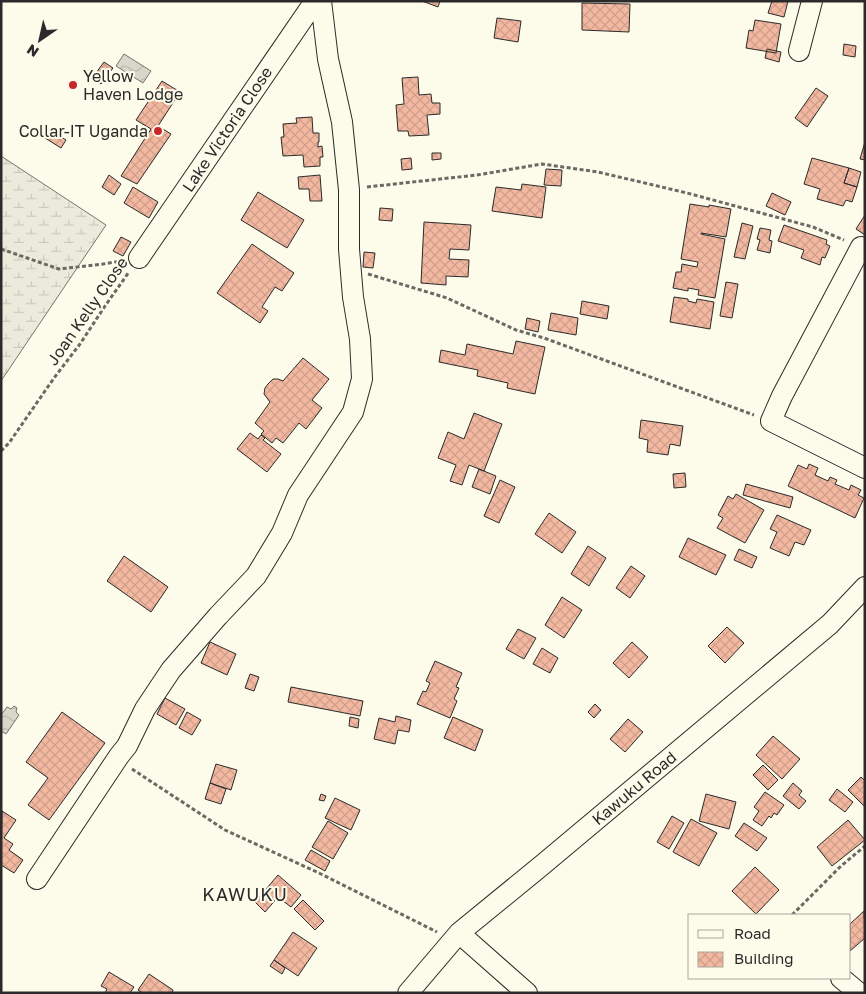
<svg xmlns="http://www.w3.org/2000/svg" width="866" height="994" font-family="'Golos Text',sans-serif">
  <defs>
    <pattern id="wetland-marsh" width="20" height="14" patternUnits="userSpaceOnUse" patternTransform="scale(1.25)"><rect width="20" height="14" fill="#ecebdb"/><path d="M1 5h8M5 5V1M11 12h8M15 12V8" fill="none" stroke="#cbcabc"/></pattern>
    <pattern id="water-waves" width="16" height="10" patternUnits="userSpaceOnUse" patternTransform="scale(1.25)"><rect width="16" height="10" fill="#d8d7c9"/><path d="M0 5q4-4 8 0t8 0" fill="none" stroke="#bab9ad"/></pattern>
    <pattern id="building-cross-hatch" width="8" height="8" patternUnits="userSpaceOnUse" patternTransform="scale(1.25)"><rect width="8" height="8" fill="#f2b8a0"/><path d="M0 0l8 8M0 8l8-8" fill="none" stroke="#d09e8a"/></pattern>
  </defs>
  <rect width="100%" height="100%" fill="#fdfbea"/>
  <path fill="url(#wetland-marsh)" stroke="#74746e" d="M1,156L106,225L1,381Z"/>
  <path fill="url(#water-waves)" stroke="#74746e" d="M124,54L151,71L143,83L116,66Z
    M14,706L17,708L16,712L19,715L6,734L3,732L1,733V715L7,707L11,709Z"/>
  <path fill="url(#building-cross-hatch)" stroke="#2b2b2b" d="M422,1H440L438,7Z
    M772,1H788L784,17L768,13Z
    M582,3L630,4L629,32L582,30Z
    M497,18L521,21L518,42L494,38Z
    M755,20L781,24L776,53L746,48L749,30L753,31Z
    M844,44L856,46L855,57L843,55Z
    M767,49L781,52L779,62L765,58Z
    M104,62L113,68L101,84L93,77Z
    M418,77L419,95L431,94L432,103H440V114L427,115L429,135L409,136L408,131H398L396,105L404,104L402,78Z
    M162,81L180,92L158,126L171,134L137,184L121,176L151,129L136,120Z
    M816,88L828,96L807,127L795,118Z
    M312,117L313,133H319V142H318V147L322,146L323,157H320V166L304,167L303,155L283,156L281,137H284L283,124L297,123L296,118Z
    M47,128L66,140L61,148L42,136Z
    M865,142V160L860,159Z
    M432,153H441V159L432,160Z
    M411,158L412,169L402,170L401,159Z
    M812,158L849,168L844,183L857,187L852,202L846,200L843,206L817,199L820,189L804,184Z
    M849,168L861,172L857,187L844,183Z
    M546,169L562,170L561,186L544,185Z
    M109,175L121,184L114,195L102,187Z
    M320,175L322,201H310L309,189H299L298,177Z
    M522,184L546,187L542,218L492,211L496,187L521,190Z
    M133,187L158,202L149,218L124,203Z
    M258,192L304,220L287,248L241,220Z
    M772,193L791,202L785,215L766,206Z
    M690,204L709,207V205L731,209L726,237L701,233V234L725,239L715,298L698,295L699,290L688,288V291L673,288L676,272H681L682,264L697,267L698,262L681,259Z
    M380,208L393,209L392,221L379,220Z
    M865,215V235L856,229Z
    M424,222L471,225L469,250L450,249L449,259L469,260L468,277L446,276V285L421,283Z
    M742,223L753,226L745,259L734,257Z
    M784,225L827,240L826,244L830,246L825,258L822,257L820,265L801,258L804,250L778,241Z
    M760,228L771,230L769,240L772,241L770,253L757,250L760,240L757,239Z
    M121,237L131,242L123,256L113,251Z
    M252,244L294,273L282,291L275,287L262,307L268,311L260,323L217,293Z
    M364,252L375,253L373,268L363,267Z
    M726,282L738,284L732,318L720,316Z
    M674,297L688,299V301L696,303L697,299L714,302L710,329L670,322Z
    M582,301L609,306L607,319L580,314Z
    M551,313L578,318L576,335L548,330Z
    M527,318L540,321L538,332L525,329Z
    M516,341L545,347L535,394L507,388L508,383L477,376L478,370L439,362L441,350L465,355L467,344L513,354Z
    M303,358L329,379L312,400L322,408L306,429L299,423L283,443L276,438L272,443L261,434L264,431L255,423L270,402L264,394L265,388L268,384L273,379H278L283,381Z
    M474,413L502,424L484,471L469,465L462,485L450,481L456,465L438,458L448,432L464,439Z
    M641,420L683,426L680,446L670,444L668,455L647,452L648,440L639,438Z
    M250,433L258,439L261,435L265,438L263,440L281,454L267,472L237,449Z
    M809,464L818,468L815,475L828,481L830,477L837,480L835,484L849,490L851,485L861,490L858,495L864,498L855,518L788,486L798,465L807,469Z
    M479,469L496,476L490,494L472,487Z
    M685,473L686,487L674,488L673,474Z
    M500,480L515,487L499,523L484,516Z
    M746,484L793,497L790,508L743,495Z
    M736,494L764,510L745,543L717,528L723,518L718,515L728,496L733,499Z
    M549,513L576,532L562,553L535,534Z
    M777,515L811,530L804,545L795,542L789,556L770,548L777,532L770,529Z
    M688,538L726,555L716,575L679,557Z
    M588,546L606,558L589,586L571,574Z
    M739,549L757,557L752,568L734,560Z
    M124,556L168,587L151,612L107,581Z
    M631,566L645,576L630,598L616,588Z
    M562,597L582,610L564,638L545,625Z
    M727,627L744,643L725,663L708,646Z
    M518,629L536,638L524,659L506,649Z
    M210,642L236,654L227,675L201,663Z
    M632,642L648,657L629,678L613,663Z
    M542,648L558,658L550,673L533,664Z
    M435,661L462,673L456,687L459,688L454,699L457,701L450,718L417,704L423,691L426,692L430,683L426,681Z
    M250,674L259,677L254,691L245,688Z
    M291,687L363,701L360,716L288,702Z
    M165,698L185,709L176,725L157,714Z
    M595,704L601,710L594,718L588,712Z
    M62,712L105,743L49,820L28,805L48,778L26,762Z
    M187,712L201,720L192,735L179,728Z
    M396,716L411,720L409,732L398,730L395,744L374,739L379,718L395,722Z
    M350,717L359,719L358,728L349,726Z
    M453,717L483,730L475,751L444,738Z
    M628,719L643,732L625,752L610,739Z
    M773,736L800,759L782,779L756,755Z
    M216,764L237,770L231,790L210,783Z
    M763,765L778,780L768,790L753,775Z
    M861,777L865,781V807L848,790Z
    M210,783L226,789L221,804L205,799Z
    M793,783L802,791L799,795L806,801L799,809L783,796Z
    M837,789L853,802L845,812L829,800Z
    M765,792L784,805L777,815L774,813L771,818L769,816L762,826L753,820L759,811L754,807Z
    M321,794L326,796L324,801L319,800Z
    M706,794L736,802L729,829L699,821Z
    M335,798L360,810L351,830L325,818Z
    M2,811L16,820L4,838L13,844L9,850L23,860L14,873L1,865Z
    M672,816L684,823L669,849L657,842Z
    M691,819L717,833L699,866L673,852Z
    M848,820L865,840L832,866L817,847Z
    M328,821L348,833L333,859L312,847Z
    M744,823L767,838L757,851L735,836Z
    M311,850L330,861L325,871L305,860Z
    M755,867L779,890L756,914L732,891Z
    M278,875L301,895L291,907L278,897L265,912L255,902Z
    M303,900L324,921L315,930L294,909Z
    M864,911L865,938L850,951V924Z
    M293,932L317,948L298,976L274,960Z
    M274,960L285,968L282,974L270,966Z
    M109,972L134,987L130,993H105L107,989L101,986Z
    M149,974L173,990L172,993H142L138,990Z"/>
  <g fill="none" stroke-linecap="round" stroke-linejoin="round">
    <g stroke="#2b2b2b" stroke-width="22">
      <path id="minor" d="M799,51L812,1
        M861,247L782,396L771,421L865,468
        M139,258L315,1
        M37,879L119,756L127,746L145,709L171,670L218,616L256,576L282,533L298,495L353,412L362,379L360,339L353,297L349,249V190L342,122L328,59L321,1
        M459,933L527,993
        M841,978L859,993
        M408,993L459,933L541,866L830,624L865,587"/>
    </g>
    <path stroke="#6a6964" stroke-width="3" stroke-dasharray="4 2.5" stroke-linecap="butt" d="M367,187L477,175L542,164L598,172L687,193L813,227L844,240
      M1,249L59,269L103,264L121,261
      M368,274L447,298L516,330L544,338L754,415
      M1,451L9,443L54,378L80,344L105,306L129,272
      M132,769L225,830L319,873L437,932
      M792,915L841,866L865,846"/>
    <use href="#minor" stroke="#fdfbea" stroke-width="20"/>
  </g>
  <g fill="#c62828" stroke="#fdfbea" stroke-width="2">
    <circle cx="73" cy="85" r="5"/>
    <circle cx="158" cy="131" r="5"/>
  </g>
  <g text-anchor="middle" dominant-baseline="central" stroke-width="4" stroke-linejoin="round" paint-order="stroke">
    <g font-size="16" fill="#2b2b2b" stroke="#fdfbea" text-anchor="start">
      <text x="83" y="76">Yellow<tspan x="83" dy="18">Haven Lodge</tspan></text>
      <text x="148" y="131" text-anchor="end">Collar-IT Uganda</text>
    </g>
    <g font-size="16" fill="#2b2b2b" stroke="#fdfbea">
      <text transform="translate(227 129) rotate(-56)">Lake Victoria Close</text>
      <text transform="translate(87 311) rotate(-55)">Joan Kelly Close</text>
      <text transform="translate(634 788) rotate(-40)">Kawuku Road</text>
    </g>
    <g font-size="18" letter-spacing="1" fill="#2b2b2b" stroke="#fdfbea">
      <text x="245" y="894">KAWUKU</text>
    </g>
  </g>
  <rect width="866" height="994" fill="none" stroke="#2b2b2b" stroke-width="5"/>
  <rect x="688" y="914" width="162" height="65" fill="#fdfbea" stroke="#a9a89e"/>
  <rect x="698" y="930" width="25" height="8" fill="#fdfbea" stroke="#a9a89e"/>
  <text x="734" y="939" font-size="15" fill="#2b2b2b">Road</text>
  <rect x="698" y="952" width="25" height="15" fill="url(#building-cross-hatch)" stroke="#a9a89e"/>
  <text x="734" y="964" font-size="15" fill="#2b2b2b">Building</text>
  <g transform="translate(40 40) rotate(214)" stroke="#fdfbea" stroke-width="4" paint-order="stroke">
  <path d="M0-4L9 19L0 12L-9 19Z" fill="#2b2b2b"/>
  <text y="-8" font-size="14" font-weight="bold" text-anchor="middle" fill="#2b2b2b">N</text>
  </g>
</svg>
